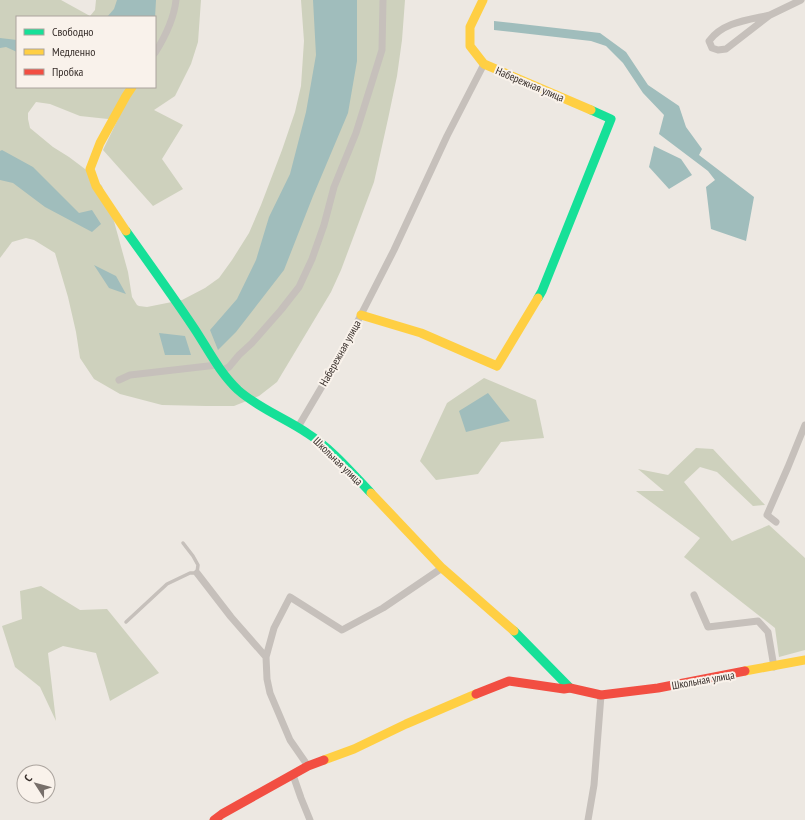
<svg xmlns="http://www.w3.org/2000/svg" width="805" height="820" font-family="'PT Sans Narrow',sans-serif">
  <rect width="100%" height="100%" fill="#ede8e2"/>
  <path fill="#ced1bd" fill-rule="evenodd" d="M0,0H61L90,16L95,10L96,0H201L198,42L191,64L175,96L154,110L183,125L162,159L183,189L153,206L103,150L119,117L108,119L80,116L50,104L36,102L28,113V119L30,128L53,147L69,157L89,172L102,186L112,214L128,272L132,297L137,305L139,306L147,307L182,300L205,288L219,278L232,260L249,233L261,205L282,150L295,112L301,86L304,41L301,0H405L402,40L397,76L388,119L374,182L341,270L331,292L277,382L259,396L234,406H206L162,405L120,394L94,379L80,358L76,332L68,297L55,253L34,240L26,238L12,242L0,258ZM17,17H155V87H17Z
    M484,378L536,400L544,438L501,442L478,474L436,480L420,461L447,403Z
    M696,448L713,449L765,505L753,506L717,472L700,467L684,482L732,541L769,525L805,558V650L779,657L775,628L684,557L700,538L636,491H664L638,469L668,475Z
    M41,586L80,610L107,609L159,673L110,701L96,653L63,646L48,653L56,721L40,687L15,667L2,626L22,619L20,591Z"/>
  <path fill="#a0bdbc" d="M117,0H156L155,18L107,17L114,9Z
    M313,0H357V61L348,113L313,196L284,270L236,332L218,350L210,330L237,299L256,260L269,217L290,174L306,112L316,55Z
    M494,21L600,33L626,52L648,85L679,106L686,127L702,149L699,155L754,197L746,241L711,229L706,187L715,180L708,171L659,134L664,115L643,93L623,63L606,46L591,41L494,30Z
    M0,38L17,40V52L6,47L0,48Z
    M654,146L681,159L692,175L669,189L649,167Z
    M2,150L33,167L79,213L92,210L101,224L92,232L45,207L13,183L0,180V151Z
    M94,265L116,276L126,294L109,288Z
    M159,333L185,336L191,355H165Z
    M488,393L510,421L466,432L459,411Z"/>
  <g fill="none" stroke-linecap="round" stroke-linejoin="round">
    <path stroke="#c6c0bb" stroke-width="3.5" d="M126,622L167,584L190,573H197L198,565L193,556L183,543"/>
    <path stroke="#c6c0bb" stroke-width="7" d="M770,15C748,20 723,22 709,41L712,48L718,50L726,49L770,15L801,0
      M155,53C165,37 174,19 176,0
      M221,371L229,367L239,355L252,343L281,310L299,287L312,259L324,225L334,187L356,133L382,50L383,0
      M119,380L130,375L217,365
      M298,427L340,356L394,250L447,136L484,64
      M776,522L767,515L788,467L805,425
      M197,573L231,617L266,657
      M694,595L708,627L758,621L768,632L774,667
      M308,766L290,740L270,693L267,679L266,657L274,628L290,597L342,630L383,608L442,568
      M293,775L301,798L310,820
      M588,820L594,785L601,695"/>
    <path stroke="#16e098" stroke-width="9" d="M126,231C149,263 172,295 194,328C208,349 219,372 238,390C258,408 285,418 307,433C332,449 351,472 371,493
      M538,298L542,291L611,119L591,110
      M514,631L570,688"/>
    <path stroke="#ffcf43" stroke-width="9" d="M483,0L470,27V46L484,64L591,110
      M126,231L96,186L90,169L100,143L126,96L132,87
      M361,315L421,333L497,366L538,298
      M371,493L442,568L514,631
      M745,671L805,660
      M324,760L354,749L406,724L476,694"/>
    <path stroke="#f24e42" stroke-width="9" d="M476,694L509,681L564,689L570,688L601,695L658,688L745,671
      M214,820L222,814L308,766L324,760"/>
  </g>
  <g text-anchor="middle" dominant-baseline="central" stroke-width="4" stroke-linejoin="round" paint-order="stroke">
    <g font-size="11" fill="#372e2a" stroke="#f9f2eb">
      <text transform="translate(530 84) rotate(23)">Набережная улица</text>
      <text transform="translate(340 353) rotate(-61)">Набережная улица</text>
      <text transform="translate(338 461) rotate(44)">Школьная улица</text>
      <text transform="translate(703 680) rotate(-10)">Школьная улица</text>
    </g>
  </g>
  <rect x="16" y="16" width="140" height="72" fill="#f9f2eb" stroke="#aba49e"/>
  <rect x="24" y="29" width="20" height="6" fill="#16e098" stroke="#aba49e"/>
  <text x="52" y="36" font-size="12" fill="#372e2a">Свободно</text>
  <rect x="24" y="49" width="20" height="6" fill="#ffcf43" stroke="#aba49e"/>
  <text x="52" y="56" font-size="12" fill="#372e2a">Медленно</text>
  <rect x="24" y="69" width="20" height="6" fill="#f24e42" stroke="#aba49e"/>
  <text x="52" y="76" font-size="12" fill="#372e2a">Пробка</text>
  <g transform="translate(36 784) rotate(306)"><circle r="19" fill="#f9f2eb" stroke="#aba49e"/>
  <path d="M0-3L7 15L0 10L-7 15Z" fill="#776f6a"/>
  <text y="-6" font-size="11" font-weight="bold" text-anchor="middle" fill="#372e2a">С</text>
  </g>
</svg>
